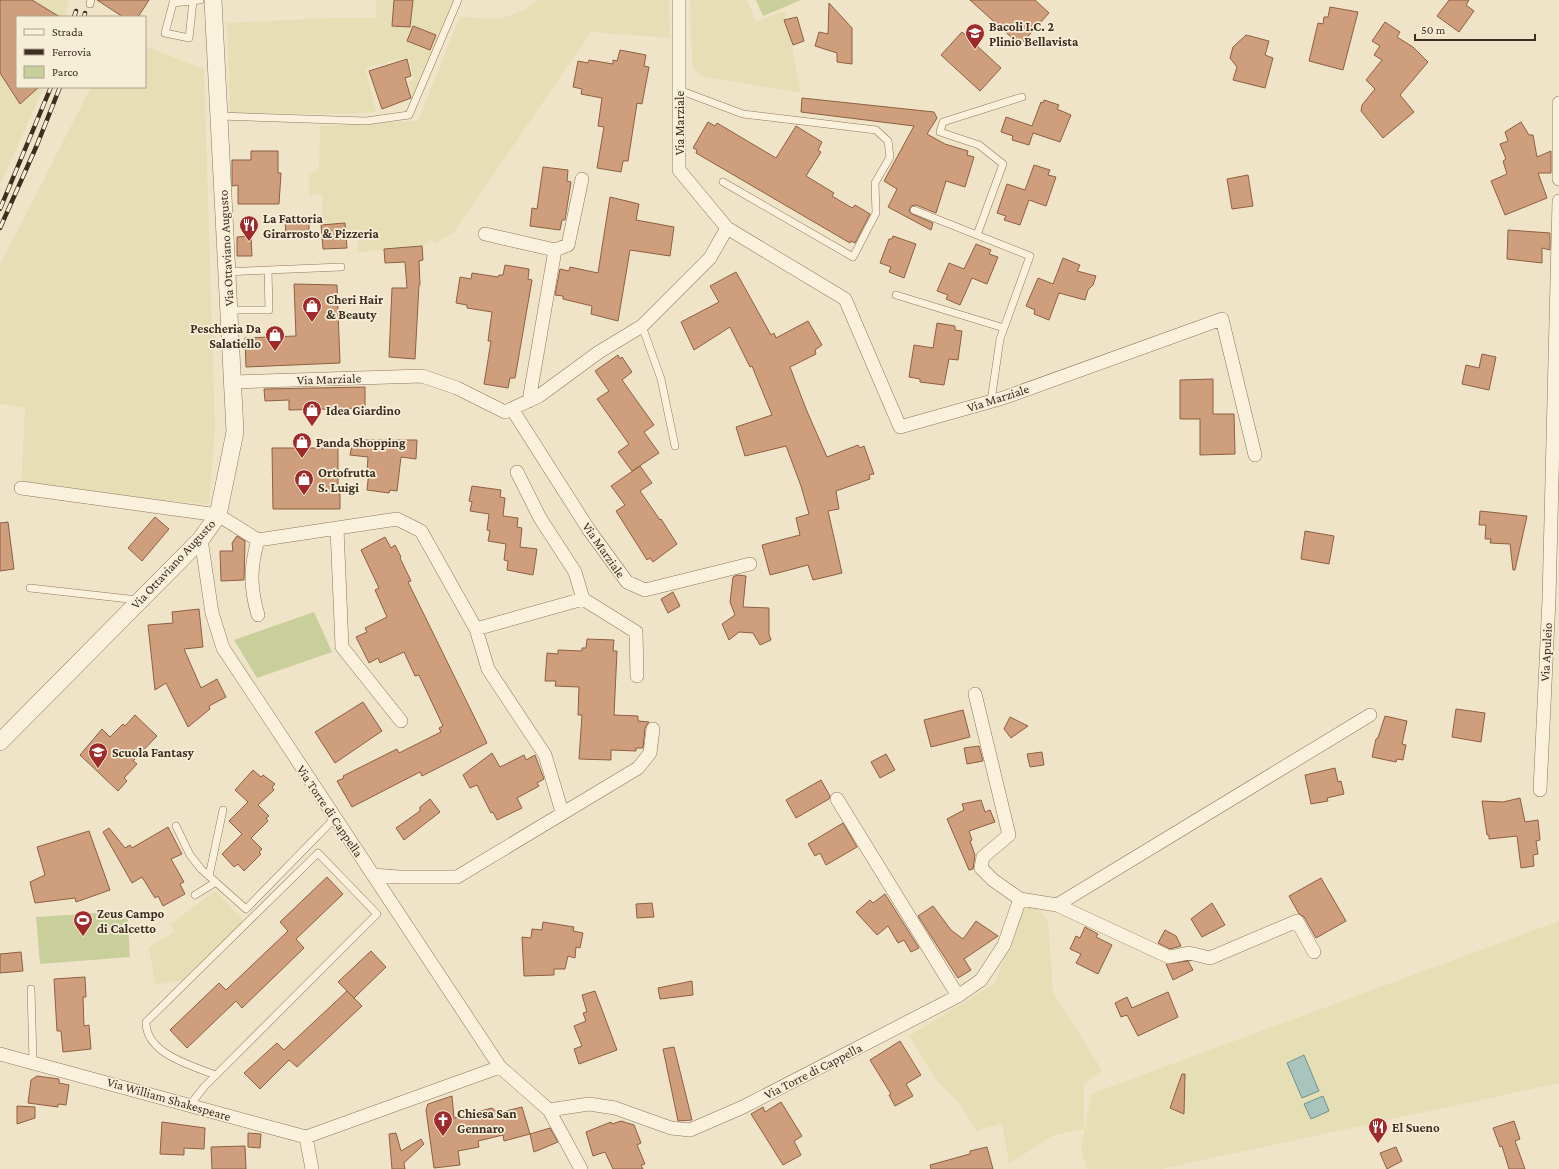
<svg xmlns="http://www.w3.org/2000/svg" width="1559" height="1169" font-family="'Crimson Pro',serif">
  <rect width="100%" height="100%" fill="#f0e4c8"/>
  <path fill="#e6deb5" d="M0,0H64L69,2L65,17H17V87H44L0,185Z
    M376,0H456L412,105L409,81L414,80L408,57L365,68L376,112L344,114L230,113L227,23L328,18H376Z
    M538,0H669L670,38L591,32L454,232L435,243L430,240L423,247L357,252L359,238L323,235L322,194L309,196V174L319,170L320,126L418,121L460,17L500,19L526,9Z
    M690,0H747L756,22L785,11L801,93L700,76L692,65Z
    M145,46L204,69L215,429L209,504L21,488L25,408L0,404V265L91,87H145Z
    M215,891L245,922L188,979L155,985L149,947L174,932L171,924Z
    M1028,898L1048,921L1053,992L1102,1070L1084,1084V1129L1052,1136L1009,1164L1002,1123L976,1131L960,1104L938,1082L909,1036L995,983Z
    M1559,921V1083L1161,1169H1087L1081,1149L1091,1094Z"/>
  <path fill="#c9cf9b" d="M756,0H801L763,16Z
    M314,612L332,652L257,678L234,640Z
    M127,911L130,957L40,964L36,917Z"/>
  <path fill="#a9c4bc" stroke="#6f938a" d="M1304,1055L1319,1091L1302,1098L1287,1063Z
    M1323,1096L1329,1111L1311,1119L1304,1104Z"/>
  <path fill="#cf9f7d" stroke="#8d5f41" d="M0,0H32L60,17H17V87H39L20,104L0,73Z
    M97,0H149L138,17H123Z
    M394,0H413L410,27L392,26Z
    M970,0H1035L1049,13L1020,45Z
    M1449,0H1469L1466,5L1474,11L1459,32L1437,16Z
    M829,3L852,28V64L837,62V53L815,46L819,32L828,34Z
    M1330,7L1358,12L1343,70L1309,61L1318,23L1323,24L1324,17H1328Z
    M797,17L804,41L793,45L784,20Z
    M1385,22L1400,32L1397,37L1413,47L1428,62L1400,95L1414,112L1383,138L1361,111L1362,105L1375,89L1366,80L1382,60L1374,55L1380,46L1372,41Z
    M413,26L436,35L430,50L407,41Z
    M962,32L1001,68L980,91L941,55Z
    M1246,35L1269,41L1265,55L1273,58L1265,88L1233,80L1237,67L1230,58L1233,47Z
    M620,50L646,55L644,66L649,67L642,104L637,103L628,161H623L621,172L597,168L604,127L598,126L602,98L581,94L582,89L573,87L578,61L588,63L589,60L613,64V60L617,61Z
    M407,59L411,76L405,78L411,98L382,109L369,71Z
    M802,98L934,112L937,118L927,134L945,144L968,151L967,155L974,157L965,187L946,181L936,213L916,205L911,206L909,211L912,214L933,223L931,230L888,207L897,189L884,181L914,126L801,112Z
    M1044,100L1059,105L1057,109L1071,115L1060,142L1033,133L1029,145L1012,140L1013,136L1001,132L1006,117L1032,126L1041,102L1043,103Z
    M708,122L715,126L717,123L776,158L796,126L822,142L818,150L821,152L806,176L834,193L832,196L852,208L855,205L870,214L855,243L851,241L850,243L696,153L697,150L693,148Z
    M1521,122L1529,135H1533L1537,157L1551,151V173H1538L1547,198L1505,215L1491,181L1507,174L1503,161L1506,159L1500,144L1508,141L1505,132Z
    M251,151H278V173H281L279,204H238V185L232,186V160H251Z
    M1034,165L1050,170L1048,175L1056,177L1046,206L1029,200L1020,225L1004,220L1006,216L997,213L1007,184L1025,190Z
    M543,167L568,170L567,181L571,182L565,220H562L560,230L530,226L532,208L537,209Z
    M1248,175L1253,206L1232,209L1227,179Z
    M610,197L639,204L636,220L674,227L670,256L630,250L618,321L591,314L592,306L563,299V296L555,295L560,269L569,271L570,267L598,273Z
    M285,220L309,221V236L286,235Z
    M345,223L347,248L323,249L321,225Z
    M1508,230L1550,233V250L1542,248V263L1507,259Z
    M251,236L252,256H237V237Z
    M893,236L916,244L904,278L889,272L891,267L880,263L889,239H892Z
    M976,244L991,250L989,254L998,257L987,284L972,278L960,305L946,299L948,295L937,291L949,263L964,269Z
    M422,246L423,260L419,261L420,285H419L415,359L389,357L392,288H407L405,262L385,263L384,249Z
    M1063,258L1080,265L1077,271L1096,276L1093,285L1088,290L1085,300L1059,293L1049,320L1034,314L1035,310L1026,306L1038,278L1053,284Z
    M505,265L529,269L528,279L532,280L515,378H510L508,388L484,384L491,341H488L492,312L467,308V305L456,303L460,277L471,279L472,273L498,277L499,275H503Z
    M736,272L771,335L774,333L776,338L808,321L822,345L815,350L816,354L790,367L806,409L827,457L858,445L860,448L864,446L874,474L869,475L870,479L836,491L839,509L828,511L842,573L813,580L808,565L770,575L762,545L800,535L796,518L809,514L801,486L786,446L745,456L736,427L772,415L752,366L750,367L730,327L694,350L681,322L719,302L710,286Z
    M294,284L337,285L340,363L246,367L245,338L296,336Z
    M937,323L955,326V330L962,331L958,360L949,359L944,385L920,382V379L909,377L914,345L933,348Z
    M1482,354L1496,357L1489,390L1462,384L1466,365L1479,368Z
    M618,355L620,359L622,357L632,372L622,380L654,425L644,432L659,453L632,471L618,452L629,444L597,399L609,391L595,371Z
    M1213,379V414H1234L1235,454L1200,455V419H1180V380Z
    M365,387V408L289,410V400L265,401L264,389Z
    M353,440H417L416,459L401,457L397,491L390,490L389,493L367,490L369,471H367L368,457L350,455Z
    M272,448H338V486H340V509H273Z
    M640,466L652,483L640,491L660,520L661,519L677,544L653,562L650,558L647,560L616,511L625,505L611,486Z
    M472,486L501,490L500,497L505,498L503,516L518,518L517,527L522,528L520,547L537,549L533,575L507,570L508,561L504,560L506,544L488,541L490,531L487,530L489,514L470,511L472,502L469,501Z
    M1480,511L1527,516L1515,570H1513L1510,544L1490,543L1491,539H1485L1486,525H1479Z
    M155,517L169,529L142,561L128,548Z
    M8,522L14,569L0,571V523Z
    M1305,531L1334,536L1329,564L1301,559Z
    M237,536L245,541L244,580L221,581L220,551H233L232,543Z
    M385,537L391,548L395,545L401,557L400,558L411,581L408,582L487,743L422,776L420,772L352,807L337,781L344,778L343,776L397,749L399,753L441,732L439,728L443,726L419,675L415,676L404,652L380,663L378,658L369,663L356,637L367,632L365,628L387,617L375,590L379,588L361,550Z
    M737,575L746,576L743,607L769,608V634L771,640L760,645L753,633L739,632L729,640L722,624L735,615L730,602L733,577Z
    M673,592L680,606L668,613L661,599Z
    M199,609L203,647L184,649L201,688L217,679L226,697L209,706L210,709L188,727L166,683L155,690L148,625L173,623L172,612Z
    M587,639L614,640L613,651H617L614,715L638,716V721L649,722L645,728L643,748H636V751L611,750V760L579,759L582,715H578L579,687L555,686L556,681H545L547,653L558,654V650L582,651V648H586Z
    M363,702L382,731L335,763L315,732Z
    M1456,709L1485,713L1481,742L1452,737Z
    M963,710L970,737L931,747L924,720Z
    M135,715L157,736L133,761L137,764L124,778L127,781L118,791L80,755L102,729L110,737L123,724L125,726Z
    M1385,716L1407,721L1402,744L1406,745L1403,760L1397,759L1396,762L1372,757L1376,739L1378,738Z
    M1010,717L1028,726L1011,738L1004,729Z
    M979,746L983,761L967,764L964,748Z
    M1042,752L1044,765L1030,767L1027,754Z
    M492,753L500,767L524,755L526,760L535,755L544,779L537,783L539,786L517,798L522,808L497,820L493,812L491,813L477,785L470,788L463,775Z
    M886,754L895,770L880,778L871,762Z
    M1335,768L1338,782L1341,781L1344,794L1327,798L1328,801L1311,804L1305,775Z
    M253,770L261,777L263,775L275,784L272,787L274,790L258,805L269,816L266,818L268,821L251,838L262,849L259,852L261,854L244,871L238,864L234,867L222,854L242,834L229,821L248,802L235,790Z
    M821,780L830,796L829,799L796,818L786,800Z
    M1520,798L1525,822L1538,820L1540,840L1536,841L1538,854L1533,855L1534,866L1521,868L1517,836L1489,839V835H1487L1482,801L1503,802Z
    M430,799L440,812L404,840L396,828L420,811V807Z
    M981,800L985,812L990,810L995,822L969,831L972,840L970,841L975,855L973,869L969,870L947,819L964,810L962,804Z
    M843,823L857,847L826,865L820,853L815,856L808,844Z
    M168,827L182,854L171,859L184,882L180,884L185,894L163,906L158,896L155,898L142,877L132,883L103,832L109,828L125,848L130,845L132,848Z
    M89,831L110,890L76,902L75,898L35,903L30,882L45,875L37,847Z
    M327,877L343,894L296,939L304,948L242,1008L236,1001L187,1048L170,1030L219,983L226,990L288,931L280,922Z
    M1321,878L1346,921L1316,938L1304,917L1299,914L1289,896Z
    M885,894L919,948L911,952L904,940L898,943L888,926L877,935L856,912L870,900L873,903Z
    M652,903L654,917L637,918L636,904Z
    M1212,903L1225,925L1202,937L1191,919Z
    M933,906L951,930L963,939L976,921L998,936L964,959L971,970L958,978L918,916Z
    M543,922L574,927L573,931L583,933L580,948L576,947L575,958L568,956L565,969H554V975L524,976L522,937L531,938L532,929L542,930Z
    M1085,927L1098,934L1096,937L1112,945L1098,974L1076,963L1081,954L1070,949L1076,936L1080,938Z
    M1165,930L1176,936L1181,946L1170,949L1158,943Z
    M371,951L386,967L354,998L338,982Z
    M21,952L23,971L0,973V954Z
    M1188,961L1193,970L1173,980L1166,964Z
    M85,977L86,997H83L84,1026L89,1025L91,1049L63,1052L61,1031H57L54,979Z
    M692,981L693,995L660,999L658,988Z
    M347,991L362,1006L297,1067L289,1060L260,1089L244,1073L277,1043L284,1050Z
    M595,991L617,1050L579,1064L574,1049L582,1046L574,1026L586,1021L583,1013L587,1012L582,995Z
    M1168,992L1178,1017L1138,1036L1127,1015L1121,1017L1115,1003L1127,997L1132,1008Z
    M900,1041L921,1075L906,1084L913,1096L895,1106L889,1095L891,1094L870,1060Z
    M674,1047L692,1120L678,1121L663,1049Z
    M1182,1074H1185L1184,1114L1170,1108Z
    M37,1076L59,1079V1083L69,1085L66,1105L58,1104V1107L28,1103L31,1080Z
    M452,1096L454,1118L492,1108L498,1113L522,1107L530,1134L504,1141L503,1135L478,1141L479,1147L458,1151L460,1165L434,1168L426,1110L428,1104Z
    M781,1102L802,1136L794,1141L801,1155L783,1165L751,1114L763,1107L765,1112Z
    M17,1106L35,1107V1118L17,1124Z
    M621,1121L634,1125L641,1143L637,1145L645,1164L641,1165L643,1169H613L605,1152L593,1156L586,1132L611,1122L612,1124Z
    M1514,1121L1520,1139L1515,1141L1525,1169H1509L1502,1146L1500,1147L1493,1128Z
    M162,1122L205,1128L204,1149L184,1148V1155L160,1154Z
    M550,1128L558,1142L534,1152L530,1134Z
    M248,1133L261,1134L260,1148L248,1147Z
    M396,1133L401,1151L421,1139L424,1144L404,1163L405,1169H392L389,1134Z
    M245,1146L246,1169H212L211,1147Z
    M987,1147L993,1169H931L930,1165L970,1154V1151Z
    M1396,1147L1402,1161L1387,1169L1380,1153Z"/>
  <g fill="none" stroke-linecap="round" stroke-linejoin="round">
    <g stroke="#8d765c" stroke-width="8">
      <path id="service" d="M173,0V3L200,0
        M173,3L165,33L189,38L193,1
        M90,4L91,0
        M679,90L743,114L876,130L888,141L890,157L875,183L876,213L853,257L723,182
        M219,116L366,121L409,115L458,0
        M914,210L1030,256L1000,339L991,401
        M977,235L1003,164L979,145L940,132L943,122L1022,97
        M268,270L341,267
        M227,272L268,270L269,310H229
        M896,295L1004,328
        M642,326L661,379L675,446
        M30,588L138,600
        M176,826L190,855L201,869L246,909L335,818
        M209,876L223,810
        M195,895L216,882
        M31,989L33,1061
        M190,1105L204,1087L377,914L318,853L146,1022C146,1054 191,1065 215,1075"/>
    </g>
    <g stroke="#8d765c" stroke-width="14">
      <path id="minor" d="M1559,103V179
        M727,228L845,299L900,427L1003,398L1222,319L1255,455
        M485,234L555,250L529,401
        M555,250L568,245L582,179
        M233,382L422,376L457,388L505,412L539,396L599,352L642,326L710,258L727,228L679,170V0
        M512,409L589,530L627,582L645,590L750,564
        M517,472L540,518L575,572L583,599
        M21,488L218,515L258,540L397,519L421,531L476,629L488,669L545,755L562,812
        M337,528L342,647L401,721
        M201,539L212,613L223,648L500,1067L549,1110L581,1169
        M258,615C250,588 250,567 258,540
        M476,629L583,599L636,632L637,676
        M975,694L1009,835L983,857L981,868L993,880L1020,899L1057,905L1370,715
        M1540,790L1549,599L1559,201
        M837,799L958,996
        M373,875L399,877H457L638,768L650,753L653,729
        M1057,905L1169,957L1189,953L1210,958L1297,921L1314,952
        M0,1054L306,1137
        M549,1110L589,1104L615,1108L671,1128L690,1130L743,1107L958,996L981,980L1004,945L1020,899
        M306,1137L500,1067
        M306,1137L312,1169"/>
    </g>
    <g stroke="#8d765c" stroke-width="18">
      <path id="tertiary" d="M0,742L201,539L218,515L235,432L213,0"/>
    </g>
    <use href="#service" stroke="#faf1dc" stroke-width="7"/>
    <use href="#minor" stroke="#faf1dc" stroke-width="13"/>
    <use href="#tertiary" stroke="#faf1dc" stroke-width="17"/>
    <g stroke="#3d2e20" stroke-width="4.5">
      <path id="rail" d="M74,17L76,11
        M84,17L85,13
        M0,209L51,87
        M0,228L37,145L60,87"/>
    </g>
    <use href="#rail" stroke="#f7eed8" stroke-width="3" stroke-dasharray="9" stroke-linecap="butt"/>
  </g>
  <defs>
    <g id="school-pin" transform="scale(1)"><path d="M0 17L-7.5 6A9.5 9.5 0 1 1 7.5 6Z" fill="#9e2a2b" stroke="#f7eed8"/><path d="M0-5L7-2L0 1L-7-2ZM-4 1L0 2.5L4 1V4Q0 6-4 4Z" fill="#fff"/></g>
    <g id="restaurant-pin" transform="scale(1)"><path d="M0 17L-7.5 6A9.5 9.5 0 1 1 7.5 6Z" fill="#9e2a2b" stroke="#f7eed8"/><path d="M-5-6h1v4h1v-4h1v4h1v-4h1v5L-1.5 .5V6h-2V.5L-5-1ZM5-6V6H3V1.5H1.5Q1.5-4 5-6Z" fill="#fff"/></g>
    <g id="shop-pin" transform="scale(1)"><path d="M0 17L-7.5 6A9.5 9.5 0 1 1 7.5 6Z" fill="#9e2a2b" stroke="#f7eed8"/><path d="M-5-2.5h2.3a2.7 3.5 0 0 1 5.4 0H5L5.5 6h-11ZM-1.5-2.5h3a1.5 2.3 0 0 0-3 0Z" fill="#fff"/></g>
    <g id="stadium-pin" transform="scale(1)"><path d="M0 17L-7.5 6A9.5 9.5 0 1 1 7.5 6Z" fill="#9e2a2b" stroke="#f7eed8"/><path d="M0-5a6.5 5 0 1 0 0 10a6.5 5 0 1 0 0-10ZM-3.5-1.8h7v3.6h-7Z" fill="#fff"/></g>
    <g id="church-pin" transform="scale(1)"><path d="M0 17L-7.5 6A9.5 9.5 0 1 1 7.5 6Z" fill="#9e2a2b" stroke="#f7eed8"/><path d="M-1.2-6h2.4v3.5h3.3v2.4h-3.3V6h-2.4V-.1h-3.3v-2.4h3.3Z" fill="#fff"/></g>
  </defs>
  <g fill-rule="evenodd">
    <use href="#school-pin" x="975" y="33"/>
    <use href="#restaurant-pin" x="249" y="225"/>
    <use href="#shop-pin" x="312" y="306"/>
    <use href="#shop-pin" x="275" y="335"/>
    <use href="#shop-pin" x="312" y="410"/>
    <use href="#shop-pin" x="302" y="442"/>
    <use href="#shop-pin" x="304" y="479"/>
    <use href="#school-pin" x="98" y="752"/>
    <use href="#stadium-pin" x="83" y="920"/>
    <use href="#church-pin" x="443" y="1120"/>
    <use href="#restaurant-pin" x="1378" y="1127"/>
  </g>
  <g text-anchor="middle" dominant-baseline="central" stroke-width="3.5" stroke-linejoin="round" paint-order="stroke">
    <g font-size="13" font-weight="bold" fill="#3d2e20" stroke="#f7eed8" text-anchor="start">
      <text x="989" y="26">Bacoli I.C. 2<tspan x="989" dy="15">Plinio Bellavista</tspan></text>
      <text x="263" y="218">La Fattoria<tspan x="263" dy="15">Girarrosto &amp; Pizzeria</tspan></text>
      <text x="326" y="299">Cheri Hair<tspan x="326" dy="15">&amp; Beauty</tspan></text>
      <text x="261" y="328" text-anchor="end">Pescheria Da<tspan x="261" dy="15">Salatiello</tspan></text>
      <text x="326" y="410">Idea Giardino</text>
      <text x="316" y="442">Panda Shopping</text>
      <text x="318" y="472">Ortofrutta<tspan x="318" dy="15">S. Luigi</tspan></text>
      <text x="112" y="752">Scuola Fantasy</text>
      <text x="97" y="913">Zeus Campo<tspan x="97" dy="15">di Calcetto</tspan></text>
      <text x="457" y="1113">Chiesa San<tspan x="457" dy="15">Gennaro</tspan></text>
      <text x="1392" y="1127">El Sueno</text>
    </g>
    <g font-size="13" fill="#3d2e20" stroke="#f7eed8">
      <text transform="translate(679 123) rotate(-90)">Via Marziale</text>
      <text transform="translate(226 248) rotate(-93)">Via Ottaviano Augusto</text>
      <text transform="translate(329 379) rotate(-2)">Via Marziale</text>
      <text transform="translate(998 398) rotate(-18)">Via Marziale</text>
      <text transform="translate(604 550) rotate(55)">Via Marziale</text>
      <text transform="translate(173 564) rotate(-47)">Via Ottaviano Augusto</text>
      <text transform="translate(1546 652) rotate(-87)">Via Apuleio</text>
      <text transform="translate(330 811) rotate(56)">Via Torre di Cappella</text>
      <text transform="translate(813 1071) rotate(-27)">Via Torre di Cappella</text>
      <text transform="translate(169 1099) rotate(16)">Via William Shakespeare</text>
    </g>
  </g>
  <rect x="16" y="16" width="130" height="72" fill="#f7eed8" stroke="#ada18e"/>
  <rect x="24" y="29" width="20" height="6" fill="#faf1dc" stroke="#ada18e"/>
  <text x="52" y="36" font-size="12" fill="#3d2e20">Strada</text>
  <rect x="24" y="49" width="20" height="6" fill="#3d2e20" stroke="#ada18e"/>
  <text x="52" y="56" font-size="12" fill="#3d2e20">Ferrovia</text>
  <rect x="24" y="66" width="20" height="12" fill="#c9cf9b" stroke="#ada18e"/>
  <text x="52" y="76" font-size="12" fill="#3d2e20">Parco</text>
  <path d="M1415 34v6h120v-6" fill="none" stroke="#3d2e20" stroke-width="2"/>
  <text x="1421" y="34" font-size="12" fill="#3d2e20" stroke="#f7eed8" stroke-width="3" paint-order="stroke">50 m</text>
</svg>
